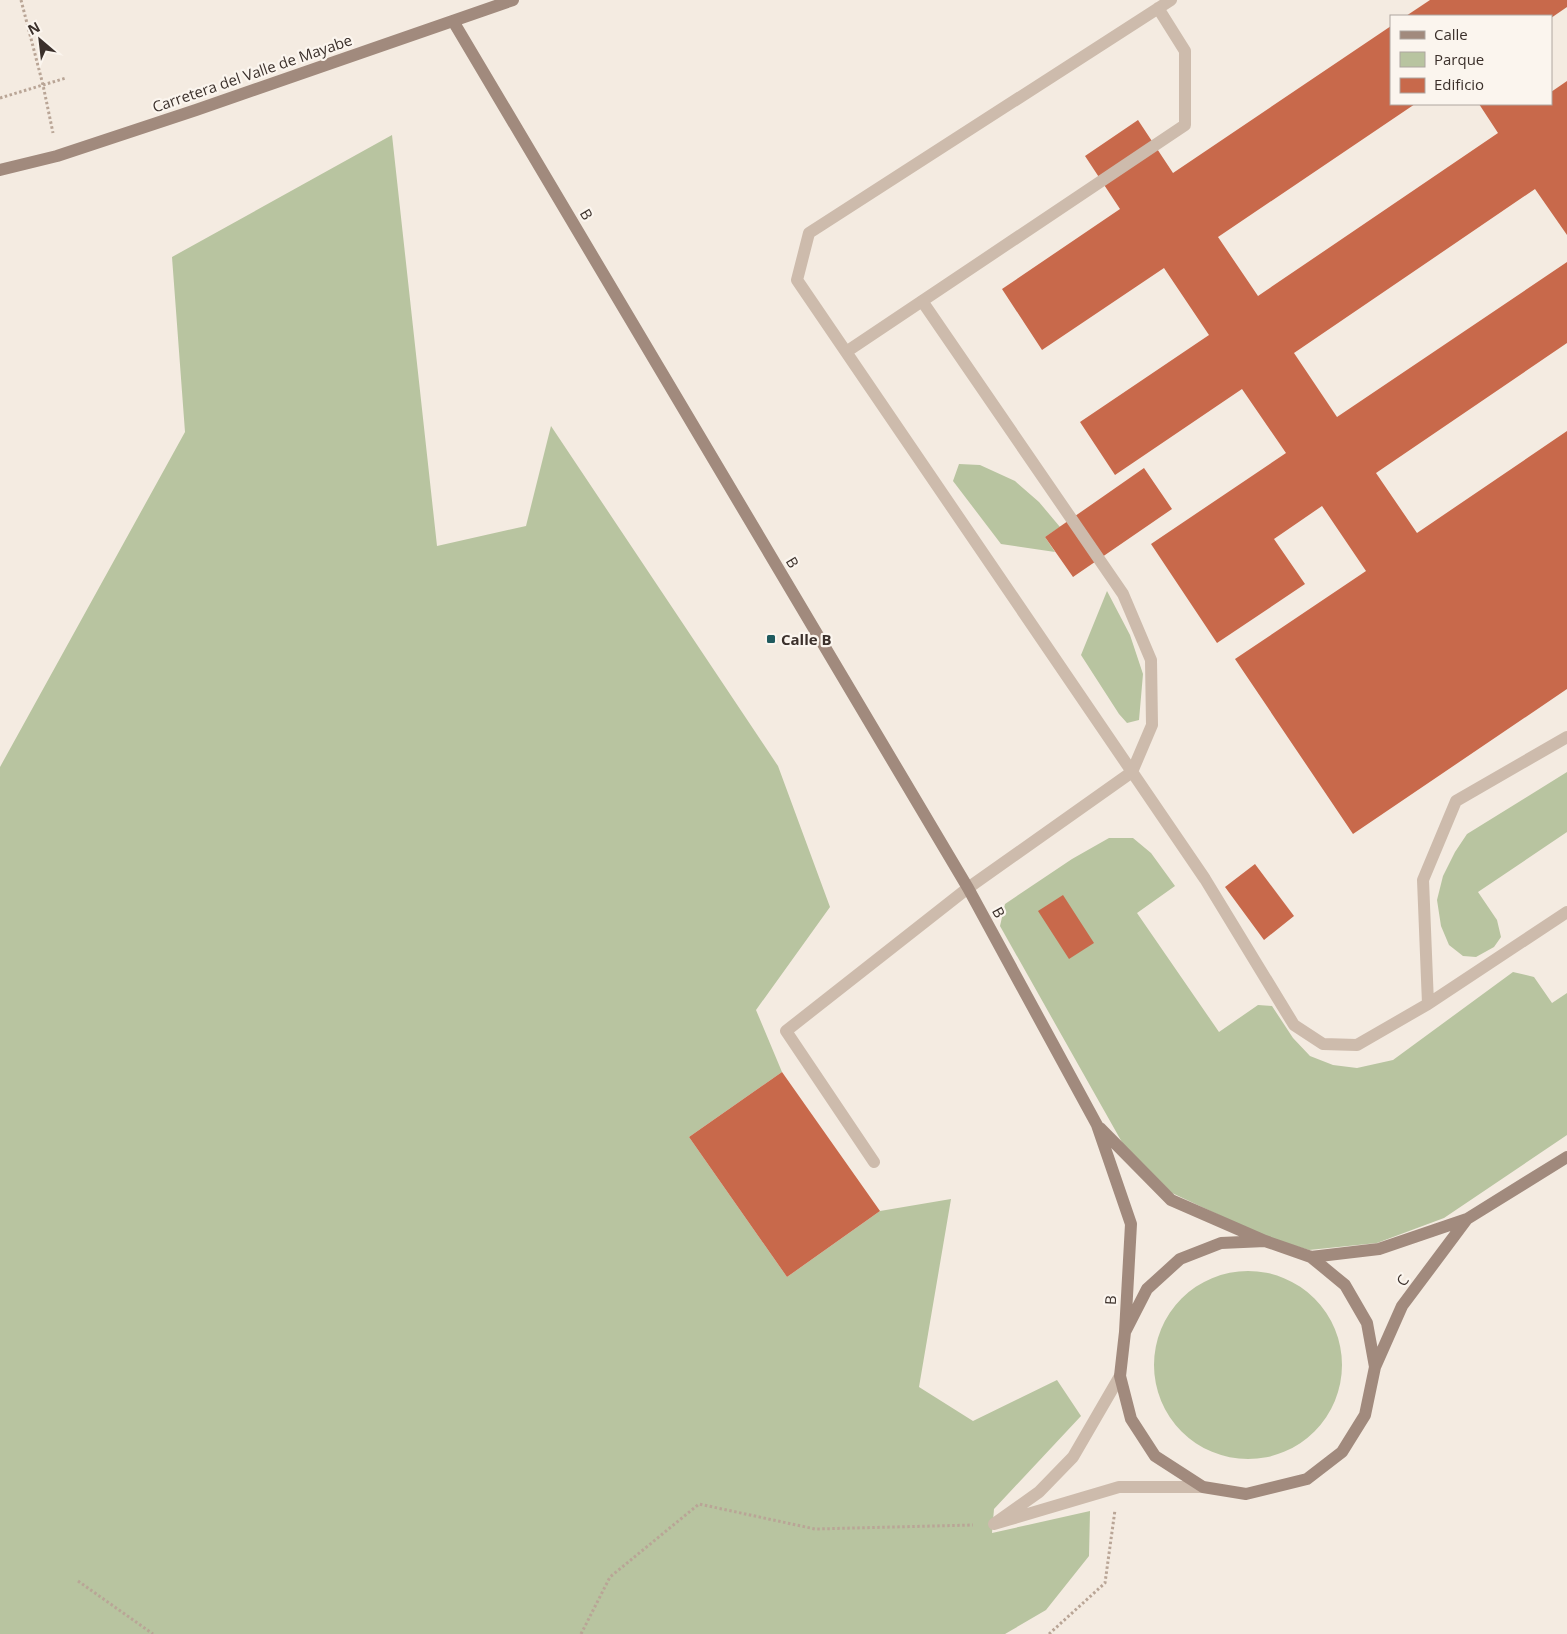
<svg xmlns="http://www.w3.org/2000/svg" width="1567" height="1634" font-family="'Open Sans',sans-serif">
  <rect width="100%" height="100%" fill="#f4ebe1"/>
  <path fill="#b8c4a0" d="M392,135L437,546L526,526L551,426L778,766L830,907L756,1010L782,1072L689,1137L787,1277L880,1211L951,1199L919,1387L973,1421L1057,1380L1081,1416L994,1509L992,1533L1090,1511L1089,1556L1046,1610L1005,1634H0V767L185,432L172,257Z
    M959,464L980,465L1015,481L1039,502L1060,527L1045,537L1055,552L1001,544L953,481Z
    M1107,591L1130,635L1143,674L1139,720L1127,723L1119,714L1081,655Z
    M1567,772V832L1478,892L1497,920L1501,937L1494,947L1476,957L1463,956L1449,945L1441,926L1437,900L1443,876L1455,852L1467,834Z
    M1109,838H1133L1151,853L1175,886L1137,913L1219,1032L1258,1005L1272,1006L1293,1038L1310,1056L1333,1065L1357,1068L1393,1060L1513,972L1534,977L1552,1003L1567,993V1135L1444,1218L1377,1243L1309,1250L1266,1237L1172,1193L1123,1144L1000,926L1005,904L1072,859Z
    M1154 1365a94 94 0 1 1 188 0a94 94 0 1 1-188 0Z"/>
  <path fill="#c8694b" d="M1430,0H1567V7L1551,18V16H1406Z
    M1391,26V104H1415L1218,237L1258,296L1498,133L1479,104H1551V92L1567,81V235L1535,189L1294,353L1337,417L1567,262V343L1376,473L1417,533L1567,431V689L1353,834L1235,659L1366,571L1322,506L1274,539L1305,584L1217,643L1151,544L1286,453L1242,389L1115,475L1080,422L1209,335L1164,268L1042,350L1002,289L1120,209L1085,156L1138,120L1173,173Z
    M1144,468L1172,509L1073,577L1045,537Z
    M1255,864L1294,916L1264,940L1225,887Z
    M1063,895L1094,943L1069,959L1038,911Z
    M782,1072L880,1211L787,1277L689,1137Z"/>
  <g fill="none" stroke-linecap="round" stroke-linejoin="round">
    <path stroke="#b9a596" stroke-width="3" stroke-dasharray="2.5 2.5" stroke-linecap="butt" d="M21,0L43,85L53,133
      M0,98L66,78
      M78,1581L153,1634
      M581,1634L610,1577L699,1504L815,1529L973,1525
      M1049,1634L1105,1583L1115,1510"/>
    <path stroke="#cdbbac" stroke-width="12" d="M1171,0L809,233L797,280L1205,879L1294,1025L1323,1044L1357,1045L1428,1004L1567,912
      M846,352L1185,125V51L1158,8
      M1428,1004L1423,880L1456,801L1567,737
      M874,1162L786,1031L968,888L1132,772L1152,725L1151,660L1123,594L922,301"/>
    <path stroke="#cdbbac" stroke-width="12" d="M1120,1376L1073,1457L1039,1492L994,1524L1119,1487H1203"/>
    <path stroke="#a18a7d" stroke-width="12" d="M453,21L968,888L1097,1125L1131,1224L1125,1332
      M0,170L57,156L196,110L513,0
      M1100,1128L1171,1200L1265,1241L1311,1257L1345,1285L1367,1323L1375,1367L1365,1415L1342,1452L1307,1479L1246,1494L1203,1487L1155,1456L1131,1419L1120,1376L1125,1332L1147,1289L1180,1259L1221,1243L1265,1241
      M1311,1257L1379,1249L1467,1219L1567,1157
      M1375,1367L1402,1306L1467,1219"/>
  </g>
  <rect fill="#1f5a5e" stroke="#fbf5ee" stroke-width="2" x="766" y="634" width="10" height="10" rx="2.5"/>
  <g text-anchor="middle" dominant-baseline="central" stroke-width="4.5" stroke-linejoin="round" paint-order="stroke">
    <g font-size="15" fill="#3b302b" stroke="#fbf5ee">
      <text transform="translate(252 73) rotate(-19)">Carretera del Valle de Mayabe</text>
      <text transform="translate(587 214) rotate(59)">B</text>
      <text transform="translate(793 562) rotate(59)">B</text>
      <text transform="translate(999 912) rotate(61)">B</text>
      <text transform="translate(1402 1280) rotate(-53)">C</text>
      <text transform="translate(1110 1300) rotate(-87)">B</text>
    </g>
    <g font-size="15" font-weight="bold" fill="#3b302b" stroke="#fbf5ee" text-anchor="start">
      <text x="781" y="639">Calle B</text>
    </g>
  </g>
  <rect x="1390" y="15" width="162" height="90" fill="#fbf5ee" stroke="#aea6a0"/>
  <rect x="1400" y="31" width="25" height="8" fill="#a18a7d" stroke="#aea6a0"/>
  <text x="1434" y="40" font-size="15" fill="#3b302b">Calle</text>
  <rect x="1400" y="52" width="25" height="15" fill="#b8c4a0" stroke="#aea6a0"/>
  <text x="1434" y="65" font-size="15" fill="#3b302b">Parque</text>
  <rect x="1400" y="78" width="25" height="15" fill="#c8694b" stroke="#aea6a0"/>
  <text x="1434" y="90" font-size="15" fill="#3b302b">Edificio</text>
  <g transform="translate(40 40) rotate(332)" stroke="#fbf5ee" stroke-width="4" paint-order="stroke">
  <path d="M0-4L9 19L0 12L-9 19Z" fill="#3b302b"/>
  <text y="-8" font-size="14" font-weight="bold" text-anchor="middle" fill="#3b302b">N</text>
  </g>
</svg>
